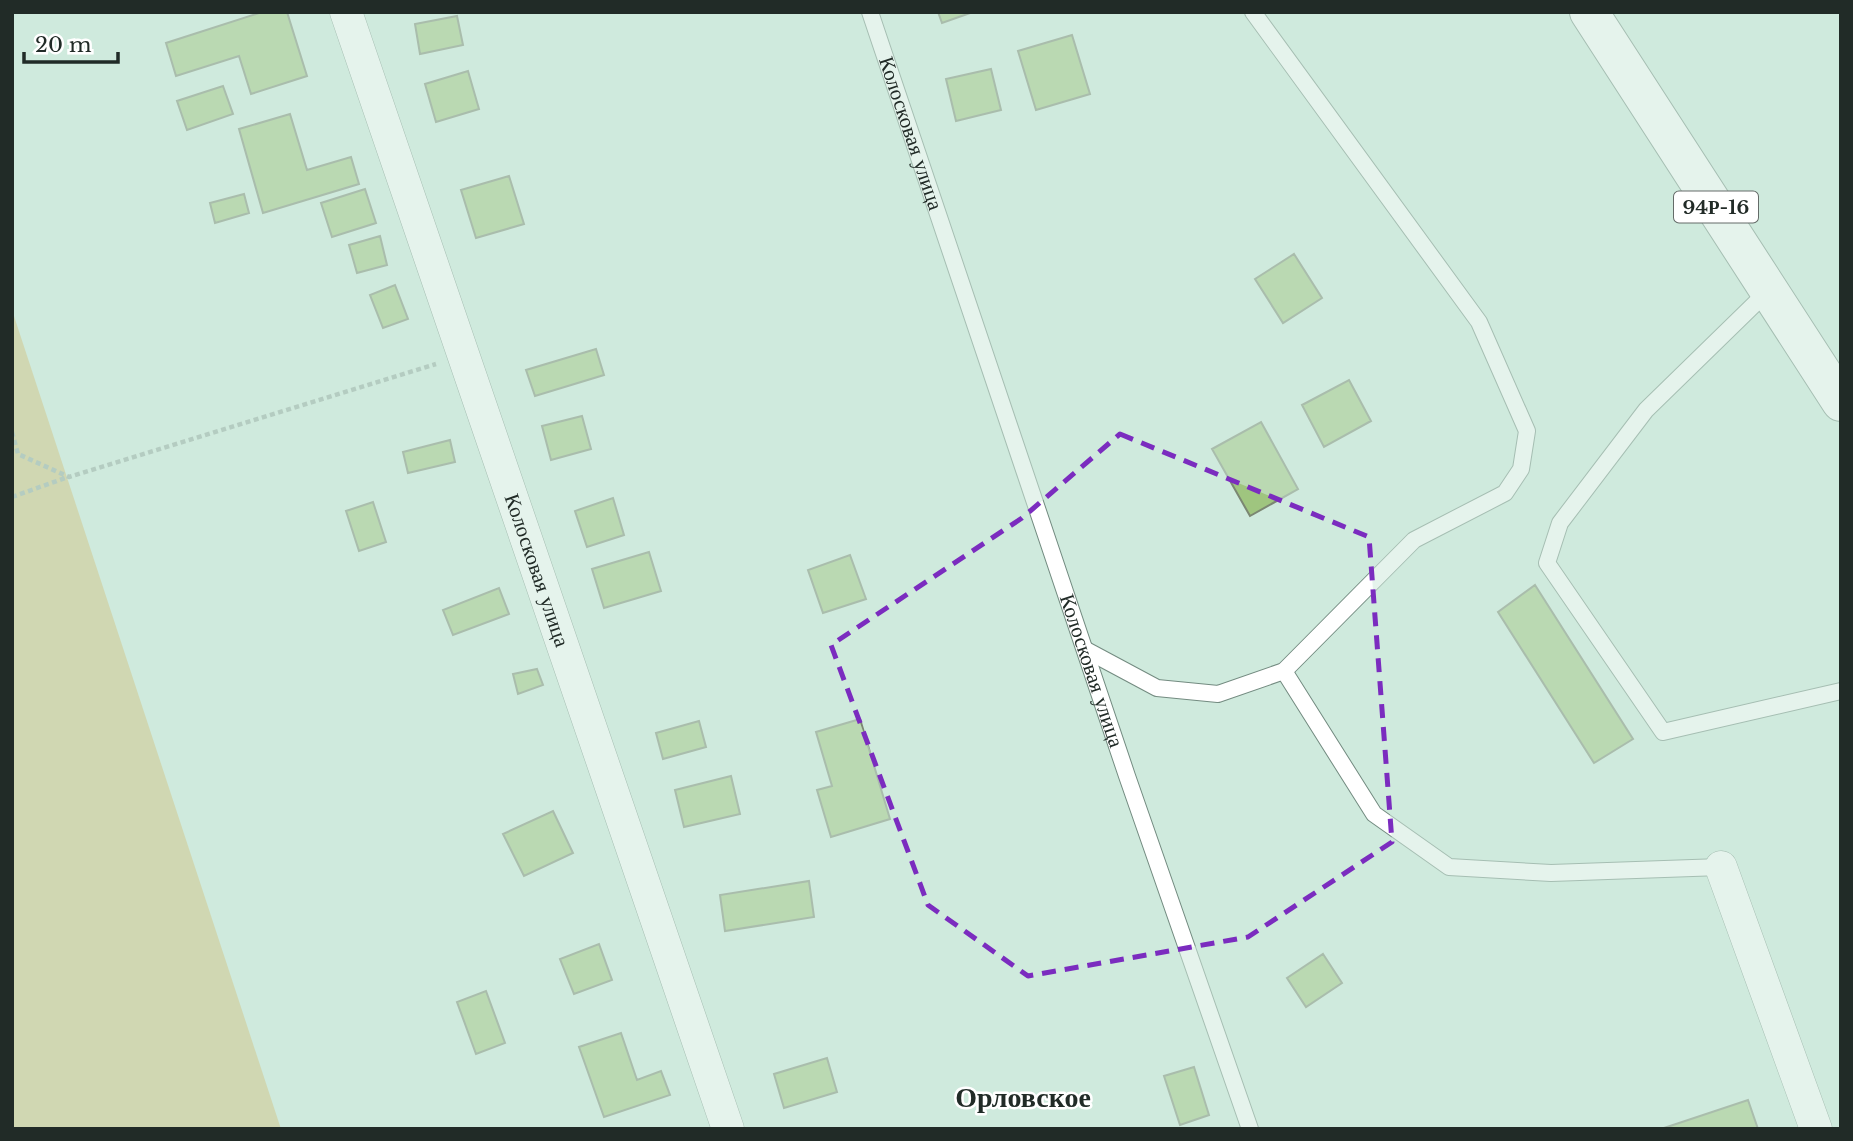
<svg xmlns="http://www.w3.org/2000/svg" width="1853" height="1141" font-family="'Libre Baskerville',serif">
  <rect width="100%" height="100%" fill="#cfeadd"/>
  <path fill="#d0c17f" d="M12,310L281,1129H12Z"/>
  <path fill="#9fc57f" stroke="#7b8772" stroke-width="2" d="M262,12H287L307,76L251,94L239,56L176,76L166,43Z
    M938,12H973L942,23Z
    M457,16L463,45L420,54L415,24Z
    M1072,35L1090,94L1036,110L1018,51Z
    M991,69L1001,110L956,121L946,79Z
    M468,71L479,109L436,122L425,84Z
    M223,86L233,114L187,130L177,101Z
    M290,114L307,170L351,157L359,184L263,213L239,129Z
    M509,176L524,224L476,238L461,190Z
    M365,189L376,223L332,237L321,203Z
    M244,194L249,213L215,223L210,203Z
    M380,236L387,265L357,273L349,245Z
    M1294,254L1322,298L1283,323L1255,279Z
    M395,285L408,319L383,328L370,295Z
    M596,349L604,375L535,396L526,370Z
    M1349,380L1371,421L1324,447L1302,405Z
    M582,416L591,449L551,460L542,426Z
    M1261,422L1298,489L1250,516L1212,449Z
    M450,440L455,462L408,473L403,452Z
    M613,498L624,535L587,547L575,511Z
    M373,502L386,542L359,551L346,511Z
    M649,552L661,591L604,608L592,569Z
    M850,555L866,599L823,613L808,570Z
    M1535,585L1633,739L1594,763L1498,612Z
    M499,588L509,614L453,635L443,610Z
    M537,669L543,685L518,694L513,674Z
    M860,719L890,819L831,837L817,790L832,786L816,732Z
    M699,721L706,747L663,759L656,733Z
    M731,776L740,814L684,827L675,790Z
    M553,811L573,853L524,876L503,834Z
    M809,881L814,917L725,931L720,895Z
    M599,944L612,980L574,994L560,959Z
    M1323,954L1342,983L1306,1007L1287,978Z
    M486,991L505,1043L476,1054L457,1002Z
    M621,1033L637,1080L661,1071L670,1095L604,1117L579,1047Z
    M827,1058L837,1092L784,1108L774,1074Z
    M1194,1067L1209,1115L1180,1125L1164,1076Z
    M1748,1100L1758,1129H1661Z"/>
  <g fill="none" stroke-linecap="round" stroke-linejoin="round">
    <g stroke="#738b80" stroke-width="18">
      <g id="service">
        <path id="s1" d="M870,12L1127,776L1250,1129"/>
        <path d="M1768,291L1646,410L1560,523L1547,563L1663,732L1841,691"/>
        <path d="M1086,650L1157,688L1218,694L1284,671L1414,540L1505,493L1521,469L1527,431L1479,322L1253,12"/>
        <path d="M1284,671L1374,814L1449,867L1551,873L1721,867"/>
      </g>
    </g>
    <g stroke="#738b80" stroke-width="33">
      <g id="minor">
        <path id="s2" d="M346,12L728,1129"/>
        <path d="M1721,867L1816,1129"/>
      </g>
    </g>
    <g stroke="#738b80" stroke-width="40">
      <path id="primary" d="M1589,12L1841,402"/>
    </g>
    <path stroke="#93a99f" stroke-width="4.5" stroke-dasharray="5 3.5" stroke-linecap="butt" d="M12,432L18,454L69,477L436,364
      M12,497L68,477"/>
    <use href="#service" stroke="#fff" stroke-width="16"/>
    <use href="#minor" stroke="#fff" stroke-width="32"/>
    <use href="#primary" stroke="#fff" stroke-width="38"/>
  </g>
  <path d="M0 0H1853V1141H0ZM1120,434L1369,537L1392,842L1248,937L1028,976L928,905L831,645L1022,518Z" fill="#cfeadd" fill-opacity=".55" fill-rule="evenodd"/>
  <path fill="none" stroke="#7b2cbf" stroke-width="5" stroke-dasharray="14 9" stroke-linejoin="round" d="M1120,434L1369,537L1392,842L1248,937L1028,976L928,905L831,645L1022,518Z"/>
  <g text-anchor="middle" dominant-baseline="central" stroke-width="5" stroke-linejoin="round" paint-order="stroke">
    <rect fill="#fff" stroke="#646b68" stroke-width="2" x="1674" y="191.5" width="84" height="31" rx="5"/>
    <g font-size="19" font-weight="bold" fill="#212b27">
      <text x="1716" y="207">94Р-16</text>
    </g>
    <g font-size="21" fill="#212b27" stroke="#fff">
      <text stroke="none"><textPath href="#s1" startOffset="128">Колосковая улица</textPath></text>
      <text stroke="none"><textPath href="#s2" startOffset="590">Колосковая улица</textPath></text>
      <text stroke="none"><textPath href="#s1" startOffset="695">Колосковая улица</textPath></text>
    </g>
    <g font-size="28" font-weight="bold" fill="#212b27" stroke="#fff">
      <text x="1023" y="1097">Орловское</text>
    </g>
  </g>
  <rect width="1853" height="1141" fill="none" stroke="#212b27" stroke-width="28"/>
  <path d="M24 52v10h94v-10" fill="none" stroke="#212b27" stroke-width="3.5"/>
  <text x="35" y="52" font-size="21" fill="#212b27" stroke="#ffffff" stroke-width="5" paint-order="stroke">20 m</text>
</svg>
